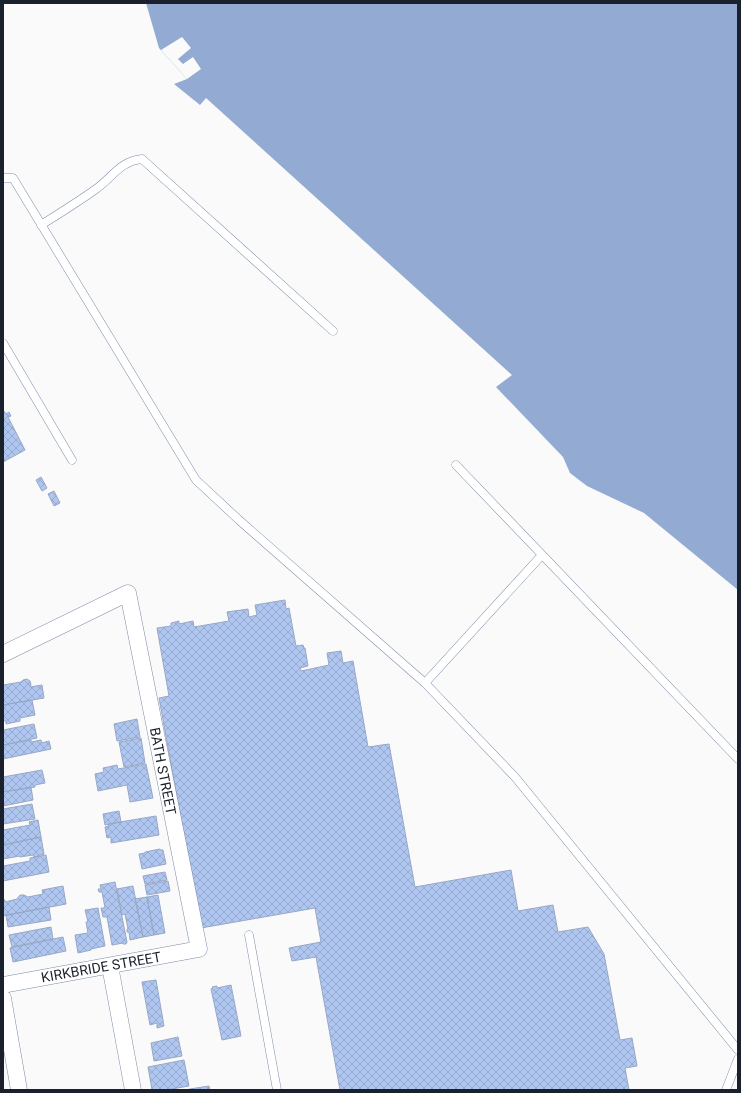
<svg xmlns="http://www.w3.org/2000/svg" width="741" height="1093" font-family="Roboto,sans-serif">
  <defs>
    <pattern id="building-cross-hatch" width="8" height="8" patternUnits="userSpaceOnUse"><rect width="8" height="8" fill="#aec6f0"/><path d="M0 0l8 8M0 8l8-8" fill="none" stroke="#95aace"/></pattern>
  </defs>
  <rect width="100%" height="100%" fill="#fafafa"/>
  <path fill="#93aad3" d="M146,3H738V590L644,513L587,486L570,473L563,457L496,387L512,375L206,98L200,105L174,84L187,79L159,48Z"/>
  <path fill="#fafafa" d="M182,37L191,48L178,59L183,64L193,57L201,69L187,79L161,50Z"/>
  <path fill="url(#building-cross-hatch)" stroke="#98a8c5" d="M4,411L6,414L9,412L11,416L8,417L25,450L3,462V412Z
    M41,477L47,488L42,491L36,480Z
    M54,491L60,503L54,506L48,494Z
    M285,600L286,609L289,608L296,646L303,645L304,648H305L308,666L300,668L301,671L329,665L327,653L341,651L343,663L353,661L368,747L389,744L415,887L511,870L518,911L553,905L558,932L588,927L604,954L620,1040L632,1038L637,1066L625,1068L629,1090H340L316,957L292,961L289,948L321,942L315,908L201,928L159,698L169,696L157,628L171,626V623L179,621V624L193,621L194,627L229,621L227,612L248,609L249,617L257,615L255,605Z
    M27,679L30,681L31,685L30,687L42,685L44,698L3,705V685L21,682L23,680Z
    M32,700L35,715L20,718V721L6,724V721H3V705Z
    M137,719L140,737L117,741L114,724Z
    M34,724L37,738L3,745V730Z
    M141,738L145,763L124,767L119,742Z
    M31,740V742L41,740L42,743L49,741L51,749L3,759V745Z
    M146,764L153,798L130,802L127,785L98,791L95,774L104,772L103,768L117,765L118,769Z
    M42,770L45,783L35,785V787L3,792V777Z
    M31,787L33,800L3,806V792Z
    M32,804L35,819L3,824V809Z
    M119,811L121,822L105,825L103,814Z
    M156,816L159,835L111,843V837L107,838L105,827L109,826L108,824Z
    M38,820L41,837L3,845V830L30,825L29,822Z
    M41,837L44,854L34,857L33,855L20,857V856L3,859V845Z
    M160,849V850H163L166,864L142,869L139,854L145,853V852Z
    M46,855L49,872L3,881V866L30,861V858Z
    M165,872L167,880L145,884L143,876Z
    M168,881L170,891L147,895L145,885Z
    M115,882L127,942L126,944H123V943L112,945L107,917H103L101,908H105L102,892H99L98,889H101L100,885Z
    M63,886L66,904L3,916V900H5V902L17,899L20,895H24L28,897L43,894L42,890Z
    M133,886L143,937L130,940L129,932H127V929H128L125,914L122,915L117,889Z
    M158,895L165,933L154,935L147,897Z
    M147,897L154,935L143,937L135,899Z
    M49,907L51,920L8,927L6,915Z
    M98,908L105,946L91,949V950L78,953L75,935L88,933L86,922H88L85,910Z
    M51,927L53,939L12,947L9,935Z
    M63,937L66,951L13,962L10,948Z
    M156,980L164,1026L157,1028V1023L150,1025L142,982Z
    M231,985L241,1036L222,1040L211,989L213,988L212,987L217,986V988Z
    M178,1037L182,1056L154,1061L151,1043Z
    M184,1060L189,1086L166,1090H152L148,1067Z
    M209,1086L210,1090H185L190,1089Z"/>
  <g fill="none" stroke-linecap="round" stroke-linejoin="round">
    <g stroke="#7d8da9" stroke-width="9">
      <path id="lane" d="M3,178H13L196,480L239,520L425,683L515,777L738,1050
        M41,225C60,213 78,202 96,189C112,178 120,161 142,159L333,331
        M3,343L72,460
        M456,465L738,759
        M425,683L542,555
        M249,935L277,1090
        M726,1090L738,1059"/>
    </g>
    <g stroke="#7d8da9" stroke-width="17">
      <path id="street" d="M3,654L128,593L199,949L3,985
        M110,966L133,1090
        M3,998L19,1090"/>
    </g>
    <use href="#lane" stroke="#fff" stroke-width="8"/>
    <use href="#street" stroke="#fff" stroke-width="16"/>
  </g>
  <g text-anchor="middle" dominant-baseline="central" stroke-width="3" stroke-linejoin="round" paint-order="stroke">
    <g font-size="14" fill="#1b212c" stroke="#fff">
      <text transform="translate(163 771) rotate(79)">BATH STREET</text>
      <text transform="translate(101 967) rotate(-10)">KIRKBRIDE STREET</text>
    </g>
  </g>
  <rect width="741" height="1093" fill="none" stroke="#1b212c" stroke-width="8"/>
</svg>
